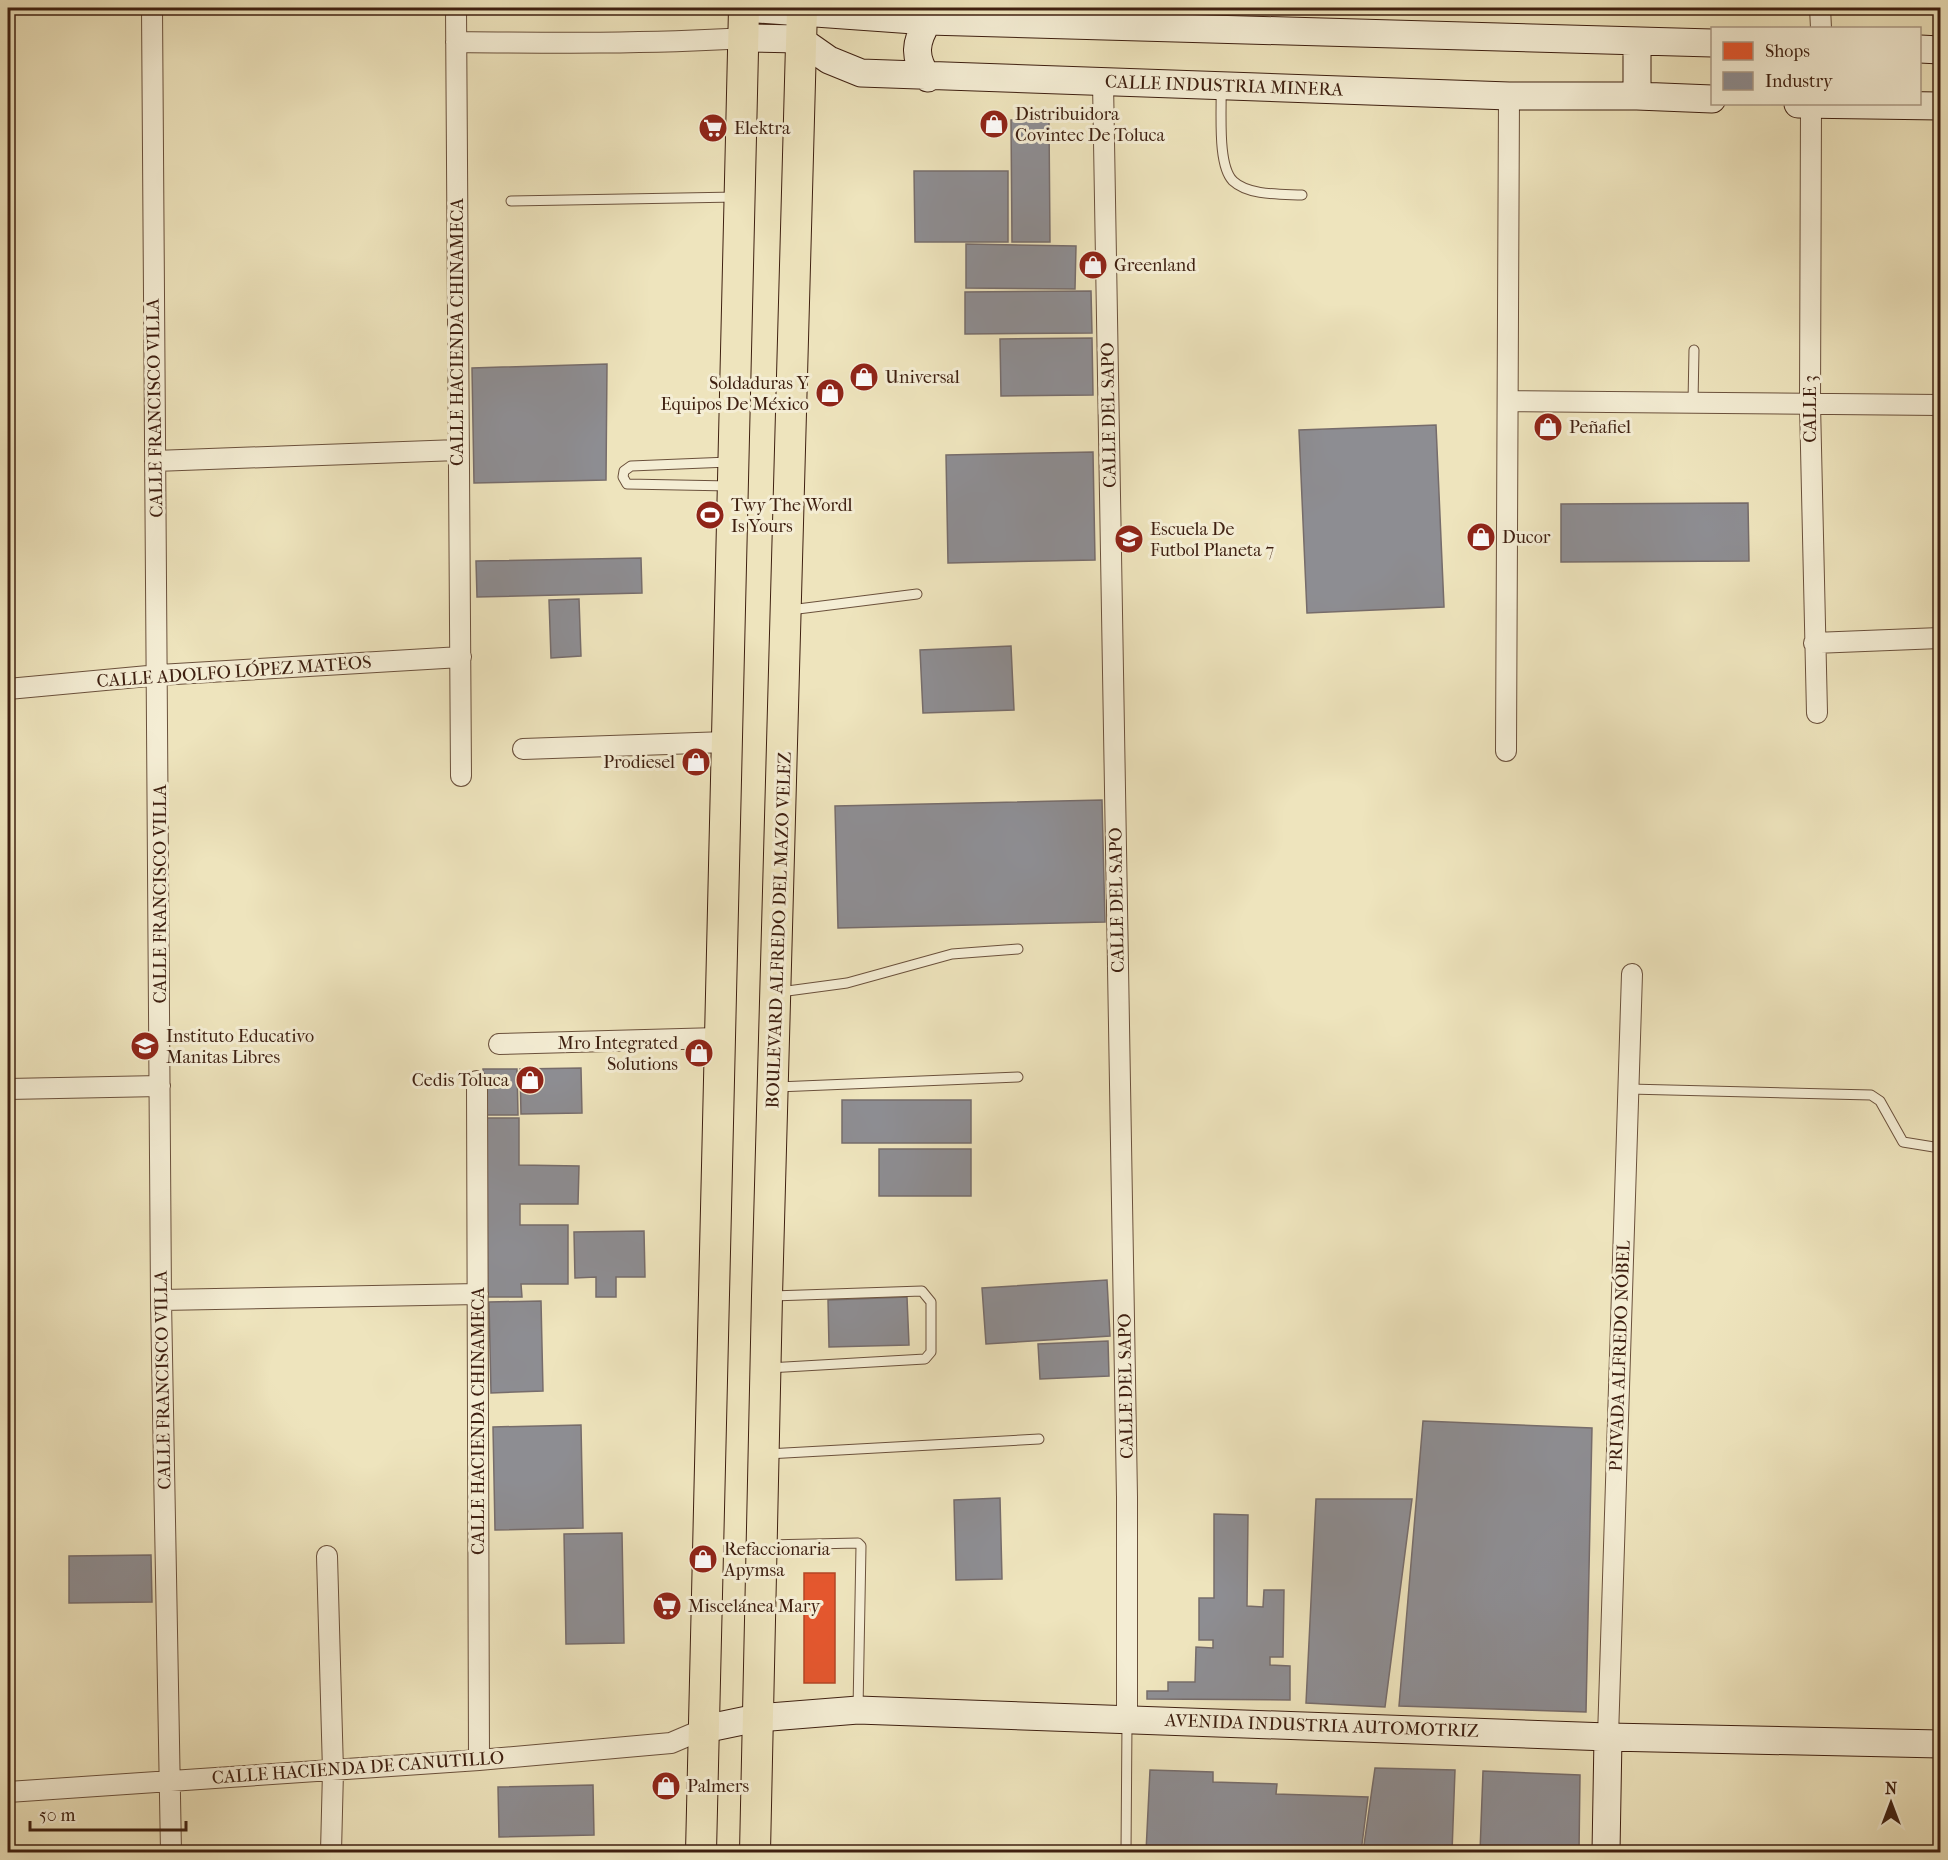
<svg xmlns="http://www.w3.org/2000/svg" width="1948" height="1860" font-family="'IM FELL French Canon',serif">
  <rect width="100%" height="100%" fill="#eee4bd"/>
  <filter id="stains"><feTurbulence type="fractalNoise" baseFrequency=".00333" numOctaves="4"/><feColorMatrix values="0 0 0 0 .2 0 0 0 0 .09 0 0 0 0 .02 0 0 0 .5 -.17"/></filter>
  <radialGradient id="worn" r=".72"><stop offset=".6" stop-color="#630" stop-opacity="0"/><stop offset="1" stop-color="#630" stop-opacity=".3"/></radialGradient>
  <path fill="#b3c596" stroke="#797254" stroke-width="1.5" d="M1734,8H1817V13L1735,12Z"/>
  <path fill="#e4572e" stroke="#b24625" stroke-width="1.5" d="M804,1573H835V1683H804Z"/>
  <path fill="#8d8d92" stroke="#766c6b" stroke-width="1.5" d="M1011,120H1049L1050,242H1012Z
    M914,171H1008V242H915Z
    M966,244L1076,246L1075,289L966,288Z
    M1091,291L1092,333L965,334V292Z
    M1092,338L1093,395L1001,396L1000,339Z
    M607,364L606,480L474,483L472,368Z
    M1436,425L1444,607L1307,613L1299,430Z
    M1093,452L1095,560L948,563L946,455Z
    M1748,503L1749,561L1561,562V504Z
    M641,558L642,593L477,597L476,561Z
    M579,599L581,656L551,658L549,600Z
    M1011,646L1014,710L923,713L920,650Z
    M1102,800L1105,922L838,928L835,806Z
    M581,1068L582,1113L521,1114L520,1069Z
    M483,1069H517L518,1115H484Z
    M842,1100H971V1143H842Z
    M484,1118H519V1165L579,1166L578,1204H520V1225H568V1284H521L522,1297H487Z
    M879,1149H971V1196H879Z
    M644,1231L645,1277H616V1297H596V1277L575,1278L574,1232Z
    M1107,1280L1110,1336L986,1344L982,1288Z
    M907,1297L909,1345L829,1347L828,1300Z
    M541,1301L543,1391L491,1393L489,1302Z
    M1108,1341L1109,1376L1040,1379L1038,1344Z
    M1423,1421L1592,1428L1586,1712L1399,1706Z
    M581,1425L583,1528L495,1530L493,1427Z
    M1000,1498L1002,1579L956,1580L954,1500Z
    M1316,1499H1412L1385,1707L1306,1703Z
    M1214,1514L1248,1515L1247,1606L1263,1607L1264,1590H1284L1283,1657H1270V1665L1290,1666V1700L1147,1699V1691H1168V1682H1195L1196,1647L1213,1648V1640H1199V1598H1214Z
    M622,1533L624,1643L566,1644L564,1534Z
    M151,1555L152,1602L69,1603V1556Z
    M1375,1768L1455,1770L1452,1852H1363Z
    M1150,1770L1213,1772V1782L1277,1784L1276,1794L1368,1797L1361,1852H1146Z
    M1483,1771L1580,1775L1579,1852H1480Z
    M593,1785L594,1835L499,1837L498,1787Z"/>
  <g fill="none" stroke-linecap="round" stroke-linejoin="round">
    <g stroke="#6b513c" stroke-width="11">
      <path id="service" d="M1221,89C1222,111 1217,165 1233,181C1249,196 1282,194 1302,195
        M511,201L737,197
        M1693,402L1694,350
        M729,462L631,466L624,471L623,477L627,484L730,486
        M790,610L917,594
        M780,992L847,983L952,954L1018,949
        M777,1087L1018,1077
        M1629,1089L1871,1095L1880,1101L1903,1142L1940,1148
        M768,1368L925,1359L931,1352V1302L922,1291L772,1296
        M767,1454L1039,1439
        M766,1545L858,1543L861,1546L858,1709
        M1126,1852L1127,1723"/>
    </g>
    <g stroke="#6b513c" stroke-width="22">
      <path id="minor" d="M152,8L161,1300L171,1852
        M456,8L461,776
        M1820,8L1821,28
        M456,42C552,43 648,44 744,38
        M1103,82L1127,1497V1719
        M1811,104L1810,404L1817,713
        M1509,401L1940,405
        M155,461L458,450
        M1814,643L1940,638
        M8,689L159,675L461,657
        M523,749L726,742
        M1506,751L1509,96
        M499,1044L718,1038
        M477,1081L479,1760
        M8,1089L160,1086
        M161,1300L478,1294
        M327,1556L333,1771L331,1852
        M1608,1737L1632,974
        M8,1792L479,1760L671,1743L704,1729"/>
    </g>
    <g stroke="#3f2011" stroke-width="29">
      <path id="secondary" d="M744,8L928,21L1712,43
        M744,38L799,39L829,60L861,73L1509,96H1637L1712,99
        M1920,49L1940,50
        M928,78C913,57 915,42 928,21
        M1637,96V43
        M1798,104L1940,106
        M704,1729L757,1718L858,1710L1608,1737L1940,1744
        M1606,1852L1608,1737"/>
    </g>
    <g stroke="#3f2011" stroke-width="32">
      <path id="primary" d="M701,1852L744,8
        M755,1852L767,1296L802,8"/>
    </g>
    <use href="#service" stroke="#f4edd4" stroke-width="9"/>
    <use href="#minor" stroke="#f4edd4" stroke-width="20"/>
    <use href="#secondary" stroke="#f4edd4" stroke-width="27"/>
    <use href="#primary" stroke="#eee4bd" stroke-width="30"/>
  </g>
  <defs>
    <g id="shop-disc" transform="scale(1.5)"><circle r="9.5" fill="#8f2418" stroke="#f4edd4"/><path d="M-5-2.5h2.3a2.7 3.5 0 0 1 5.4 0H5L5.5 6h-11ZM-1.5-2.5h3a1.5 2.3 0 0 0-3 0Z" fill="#fff"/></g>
    <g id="supermarket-disc" transform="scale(1.5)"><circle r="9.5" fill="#8f2418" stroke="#f4edd4"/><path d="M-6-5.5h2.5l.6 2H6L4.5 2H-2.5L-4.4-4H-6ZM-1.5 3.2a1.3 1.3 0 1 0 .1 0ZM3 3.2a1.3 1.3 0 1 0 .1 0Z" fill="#fff"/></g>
    <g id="stadium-disc" transform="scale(1.5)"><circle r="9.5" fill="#8f2418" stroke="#f4edd4"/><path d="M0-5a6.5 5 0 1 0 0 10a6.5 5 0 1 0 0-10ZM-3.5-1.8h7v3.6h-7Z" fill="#fff"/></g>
    <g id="school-disc" transform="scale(1.5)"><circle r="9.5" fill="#8f2418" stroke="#f4edd4"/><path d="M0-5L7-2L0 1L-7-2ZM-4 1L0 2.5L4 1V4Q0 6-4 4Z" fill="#fff"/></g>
  </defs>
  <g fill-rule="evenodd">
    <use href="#shop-disc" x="994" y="124"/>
    <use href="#supermarket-disc" x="713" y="128"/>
    <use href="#shop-disc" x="1093" y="265"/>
    <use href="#shop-disc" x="864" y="377"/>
    <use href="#shop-disc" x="830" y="393"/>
    <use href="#shop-disc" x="1548" y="427"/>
    <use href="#stadium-disc" x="710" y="515"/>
    <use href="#shop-disc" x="1481" y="537"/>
    <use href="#school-disc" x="1129" y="539"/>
    <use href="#shop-disc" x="696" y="762"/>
    <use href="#school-disc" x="145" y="1046"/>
    <use href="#shop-disc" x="699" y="1053"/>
    <use href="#shop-disc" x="530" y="1080"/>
    <use href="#shop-disc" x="703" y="1559"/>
    <use href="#supermarket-disc" x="667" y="1606"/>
    <use href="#shop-disc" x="666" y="1786"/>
  </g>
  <g text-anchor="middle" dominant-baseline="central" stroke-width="6" stroke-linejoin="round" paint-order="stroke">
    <g font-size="18" fill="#3f2011" stroke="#f4edd4">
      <text transform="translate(1224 86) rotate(2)">CALLE INDUSTRIA MINERA</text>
      <text transform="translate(457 332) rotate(-90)">CALLE HACIENDA CHINAMECA</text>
      <text transform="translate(155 408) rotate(-91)">CALLE FRANCISCO VILLA</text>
      <text transform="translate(1810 409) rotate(-90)">CALLE 3</text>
      <text transform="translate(1109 415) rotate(-91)">CALLE DEL SAPO</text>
      <text transform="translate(234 672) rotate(-4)">CALLE ADOLFO LÓPEZ MATEOS</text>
      <text transform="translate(160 894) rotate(-90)">CALLE FRANCISCO VILLA</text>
      <text transform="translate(1117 900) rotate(-91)">CALLE DEL SAPO</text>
      <text transform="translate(779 930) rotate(-88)">BOULEVARD ALFREDO DEL MAZO VELEZ</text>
      <text transform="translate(1620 1356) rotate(-88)">PRIVADA ALFREDO NÓBEL</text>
      <text transform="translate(163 1380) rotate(-91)">CALLE FRANCISCO VILLA</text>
      <text transform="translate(1126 1386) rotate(-91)">CALLE DEL SAPO</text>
      <text transform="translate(478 1421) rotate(-90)">CALLE HACIENDA CHINAMECA</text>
      <text transform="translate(1322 1726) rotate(2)">AVENIDA INDUSTRIA AUTOMOTRIZ</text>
      <text transform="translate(358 1768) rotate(-4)">CALLE HACIENDA DE CANUTILLO</text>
    </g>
    <g font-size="18" fill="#3f2011" stroke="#f4edd4" text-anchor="start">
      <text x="1015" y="114">Distribuidora<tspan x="1015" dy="21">Covintec De Toluca</tspan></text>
      <text x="734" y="128">Elektra</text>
      <text x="1114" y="265">Greenland</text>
      <text x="885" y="377">Universal</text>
      <text x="809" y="383" text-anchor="end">Soldaduras Y<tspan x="809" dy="21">Equipos De México</tspan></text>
      <text x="1569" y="427">Peñafiel</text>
      <text x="731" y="505">Twy The Wordl<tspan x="731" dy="21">Is Yours</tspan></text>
      <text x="1150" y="529">Escuela De<tspan x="1150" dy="21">Futbol Planeta 7</tspan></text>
      <text x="1502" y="537">Ducor</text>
      <text x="675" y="762" text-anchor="end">Prodiesel</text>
      <text x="166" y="1036">Instituto Educativo<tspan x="166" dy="21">Manitas Libres</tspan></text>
      <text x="678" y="1043" text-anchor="end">Mro Integrated<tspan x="678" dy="21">Solutions</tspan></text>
      <text x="509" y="1080" text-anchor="end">Cedis Toluca</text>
      <text x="724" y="1549">Refaccionaria<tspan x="724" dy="21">Apymsa</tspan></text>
      <text x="688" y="1606">Miscelánea Mary</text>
      <text x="687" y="1786">Palmers</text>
    </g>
  </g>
  <rect width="1948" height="1860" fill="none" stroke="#eee4bd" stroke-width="30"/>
  <rect x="9" y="9" width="1930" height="1842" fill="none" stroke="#3f2011" stroke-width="3"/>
  <rect x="15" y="15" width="1918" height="1830" fill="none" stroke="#3f2011" stroke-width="1.5"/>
  <rect x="1711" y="27" width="210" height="78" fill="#f4edd4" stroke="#ac9b86" stroke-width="1.5"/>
  <rect x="1723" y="42" width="30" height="18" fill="#e4572e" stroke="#ac9b86" stroke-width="1.5"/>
  <text x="1765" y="57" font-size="18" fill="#3f2011">Shops</text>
  <rect x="1723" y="72" width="30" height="18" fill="#8d8d92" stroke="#ac9b86" stroke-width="1.5"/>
  <text x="1765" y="87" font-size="18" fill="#3f2011">Industry</text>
  <g transform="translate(1891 1803)" stroke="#f4edd4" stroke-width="4.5" paint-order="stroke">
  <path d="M0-4.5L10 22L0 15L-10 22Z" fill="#3f2011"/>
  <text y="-9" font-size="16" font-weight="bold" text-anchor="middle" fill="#3f2011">N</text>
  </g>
  <path d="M30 1821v9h156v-9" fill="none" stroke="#3f2011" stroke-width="3"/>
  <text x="39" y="1821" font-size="18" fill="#3f2011" stroke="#f4edd4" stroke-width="4.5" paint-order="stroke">50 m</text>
  <rect width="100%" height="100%" filter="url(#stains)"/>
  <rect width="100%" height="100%" fill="url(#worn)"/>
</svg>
